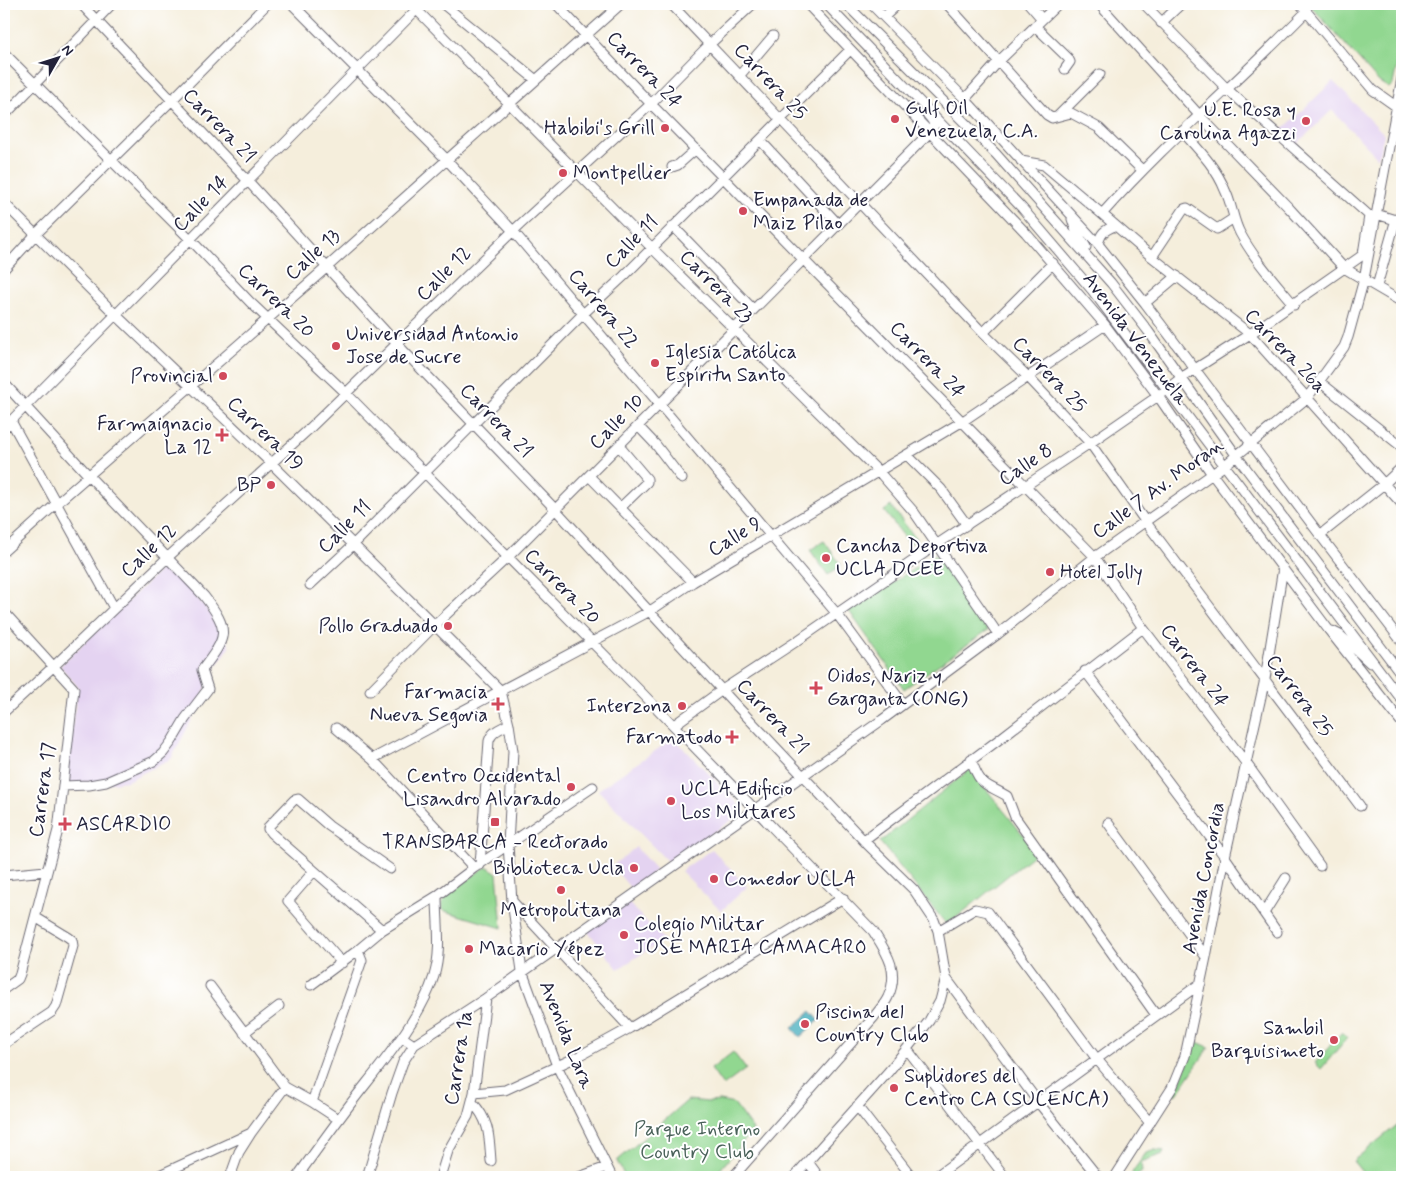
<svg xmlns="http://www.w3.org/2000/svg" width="1406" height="1181" font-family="Mynerve,sans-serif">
  <rect width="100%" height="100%" fill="#fff"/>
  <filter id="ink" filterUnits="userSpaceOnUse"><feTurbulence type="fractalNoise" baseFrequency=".02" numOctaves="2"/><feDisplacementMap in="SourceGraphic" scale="10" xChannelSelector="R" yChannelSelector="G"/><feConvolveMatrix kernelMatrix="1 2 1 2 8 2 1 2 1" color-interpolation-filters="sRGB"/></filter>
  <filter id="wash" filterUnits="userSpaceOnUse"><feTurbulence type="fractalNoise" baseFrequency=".0096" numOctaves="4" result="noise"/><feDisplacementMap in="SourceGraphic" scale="20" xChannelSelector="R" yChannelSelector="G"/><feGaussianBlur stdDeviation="1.12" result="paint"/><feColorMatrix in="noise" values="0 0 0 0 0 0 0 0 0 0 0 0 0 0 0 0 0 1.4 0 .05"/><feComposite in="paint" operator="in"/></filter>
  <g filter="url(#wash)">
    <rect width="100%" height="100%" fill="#f5eedc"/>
    <path fill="#e4d3f1" d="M1333,81L1384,134L1378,158L1332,110L1296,145L1280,132Z
      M168,563L222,627L230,647L212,672L197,710L171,759L127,781L63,789L78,687L60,666Z
      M674,738L745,811L669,863L598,790Z
      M636,847L656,870L632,890L612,866Z
      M712,849L747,887L721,911L681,871Z
      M628,902L664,940L618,969L586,929Z"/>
    <path fill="#91d790" stroke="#5a7c66" d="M1309,4H1402V40L1393,84L1389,88L1379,82Z
      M891,506L916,539L910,544L884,511Z
      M824,541L841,565L828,575L810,550Z
      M935,555L988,630L904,689L849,611Z
      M970,769L1037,852L947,925L880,842Z
      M487,867L490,868L497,873L502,928L442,910V903L446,896L482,869Z
      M1342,1032L1347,1038L1321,1069L1315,1063Z
      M1197,1042L1209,1047L1178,1093L1174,1095Z
      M733,1052L746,1069L723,1086L711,1069Z
      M688,1100L709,1102L720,1101L734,1104L753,1130L714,1177H625L617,1161Z
      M1402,1121V1177H1366L1353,1161Z
      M1155,1150L1164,1151L1163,1154L1141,1162L1142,1172L1135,1177H1131L1133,1171L1146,1153Z"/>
    <path fill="#3caaba" stroke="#2f667a" d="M811,1011L819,1020L800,1037L792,1028Z"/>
  </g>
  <g filter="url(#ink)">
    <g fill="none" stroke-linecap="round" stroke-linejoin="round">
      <g stroke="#6c6973" stroke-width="11">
        <path id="minor" d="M81,4L248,181L397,344L555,509L733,702L867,844L914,890L934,920L938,931L946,978L940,1001L929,1021L889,1071L794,1177
          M292,4L446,159L513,231L837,614L903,704
          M411,4L652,248L879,472L914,512L998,634
          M443,4L536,80
          M556,4L651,104L1095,557L1143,628L1246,763L1320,866
          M671,4L983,333L1028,377L1090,443L1145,521L1360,806
          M807,4L1026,233L1105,325L1158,396L1212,474L1328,629L1402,723
          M826,4L1022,208L1092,290L1402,700
          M846,4L996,154L1111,283L1148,331L1236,455L1402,675
          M871,4L965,99L1098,244L1145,303L1320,535L1402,642
          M947,4L1047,115L1052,118L1071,113L1099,128L1142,170
          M1029,4L1042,19
          M1099,4L1200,116L1289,208L1344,268L1402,302
          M1144,4L1227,89L1373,219
          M1300,4L1373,90L1397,107
          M1307,11C1240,80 1166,142 1102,214L1152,257L1250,334L1402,504
          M884,17L898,4
          M1161,23L1181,4
          M1035,26L1068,58L1070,62L1065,69
          M4,53L191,240L250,302L346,393L642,693L873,931C887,953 900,971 888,997C885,1004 878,1011 874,1017L733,1177
          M740,75L773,36
          M965,99L998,62L1058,4
          M4,116L112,4
          M1058,116L1100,74
          M1182,131C1198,149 1216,167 1225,190C1232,204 1233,220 1240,233C1254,259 1275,282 1294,305
          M760,140L838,224
          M1021,161L1044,165L1102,214
          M672,167L678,165L696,149
          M4,203L115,314L272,464L501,691
          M1376,214L1402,222
          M1072,219L1076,231L1086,247
          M673,226L753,309
          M1098,244C1101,233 1104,230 1115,226
          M1152,257L1184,209L1187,208L1217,229L1234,218
          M4,269L36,234L171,101L267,4
          M1377,286L1396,219
          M1145,303L1177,276
          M983,333L1053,263
          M1320,382L1402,447
          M4,383L89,476L204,596C231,631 227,637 202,670L208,689L185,719L172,741L163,753L154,761L106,782L89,785L63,786
          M11,421L114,608
          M638,426L656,445L682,479
          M4,428L422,4
          M619,446L647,479V482L620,508
          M907,455L941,489L967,525
          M589,476L693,582
          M1320,535L1384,484L1402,467
          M4,551L56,504L326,268L621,4
          M310,585L353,545L583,314L624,276L850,50
          M4,612L74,689L58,830L20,974L18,979L4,989
          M1332,631L1340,635L1370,663
          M1085,671L1225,857L1277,932
          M370,691L435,625L508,557L932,130C937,123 930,118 926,113
          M501,691L509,724L513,751L508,845L512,901L522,971L557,1066L612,1177
          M4,712L54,666L167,558L307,431L513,231L651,104L710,44L753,4
          M674,725L722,690L797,641L936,545L1090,443L1158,396L1181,378L1250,334L1360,257L1363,254L1369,216
          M336,728L372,759L474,868
          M372,759L650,611L693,582L963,421L1105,325
          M971,759C980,787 985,783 1007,796L1015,817L1156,1015
          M1108,823L1206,957
          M864,840L997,741L1143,628
          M480,865L489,741C492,731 500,729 509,724
          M314,871L288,901L342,963
          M4,875L46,871
          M512,901L630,1028
          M1264,913L1286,878
          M382,930L271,833L268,829L269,826L294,800L298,799L329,826L390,869
          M938,931L975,909L988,912L1096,1058L1150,1123
          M946,978L1038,1102L1098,1177
          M311,985L358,950L382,930L437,896L474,868L593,787
          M210,986L285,1087L312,1102L338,1119
          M244,1033L279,1006
          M4,1044L52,1012L56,1006L73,946L72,940L68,937L35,917
          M414,1045L486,998
          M907,1049L1005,1177
          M474,1093L505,1090L579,1056L630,1028L843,898
          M312,1102L360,966L362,960L358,950
          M472,1102C490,1121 489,1136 491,1161
          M857,1106L912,1177
          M808,1162L819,1177
          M155,1177L251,1133
          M230,1177L239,1152L251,1133L285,1087
          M297,1177C317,1149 337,1121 358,1094C384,1061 422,1016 434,976C442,950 437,923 437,896
          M367,1177L392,1093L403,1062L414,1045L402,1037
          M440,1177L448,1151L468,1116L474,1093L486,998L882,720L998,634L1095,557L1225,465L1307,398L1344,347L1348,337L1364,279L1402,78
          M579,1177L607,1167
          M935,1177L1201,983
          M1115,1177L1172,1088L1185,1056L1206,957L1225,857L1265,679L1283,568"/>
      </g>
      <use href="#minor" stroke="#fff" stroke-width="9"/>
    </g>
  </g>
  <g fill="#d1495b" stroke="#fff" stroke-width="2">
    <circle cx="895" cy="119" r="5"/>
    <circle cx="1306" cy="121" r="5"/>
    <circle cx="665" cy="128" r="5"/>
    <circle cx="563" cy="173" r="5"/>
    <circle cx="743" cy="211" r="5"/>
    <circle cx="336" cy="346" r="5"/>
    <circle cx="655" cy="363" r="5"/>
    <circle cx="223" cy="376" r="5"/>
    <path d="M219.5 427.5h5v5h5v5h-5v5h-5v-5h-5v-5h5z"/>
    <circle cx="271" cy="485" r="5"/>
    <circle cx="826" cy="558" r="5"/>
    <circle cx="1050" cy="572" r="5"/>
    <circle cx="448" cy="626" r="5"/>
    <path d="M813.5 680.5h5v5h5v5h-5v5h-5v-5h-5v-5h5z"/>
    <path d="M495.5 696.5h5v5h5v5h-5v5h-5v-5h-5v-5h5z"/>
    <circle cx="682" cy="706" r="5"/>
    <path d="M729.5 729.5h5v5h5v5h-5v5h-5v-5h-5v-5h5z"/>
    <circle cx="571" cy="787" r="5"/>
    <circle cx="671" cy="801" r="5"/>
    <rect x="490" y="817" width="10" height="10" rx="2.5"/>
    <path d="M62.5 816.5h5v5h5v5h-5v5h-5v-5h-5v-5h5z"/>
    <circle cx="634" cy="868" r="5"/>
    <circle cx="714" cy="879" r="5"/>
    <circle cx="561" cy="890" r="5"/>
    <circle cx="624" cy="935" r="5"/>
    <circle cx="469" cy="949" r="5"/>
    <circle cx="805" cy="1024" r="5"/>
    <circle cx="1334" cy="1040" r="5"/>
    <circle cx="894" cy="1088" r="5"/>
  </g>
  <g text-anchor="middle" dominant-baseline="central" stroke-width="4" stroke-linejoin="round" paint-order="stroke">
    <g font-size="20" fill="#22223b" stroke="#fff">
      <text transform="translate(644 70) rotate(46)">Carrera 24</text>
      <text transform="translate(770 82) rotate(47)">Carrera 25</text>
      <text transform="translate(219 126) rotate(46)">Carrera 21</text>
      <text transform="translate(201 204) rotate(-46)">Calle 14</text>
      <text transform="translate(632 242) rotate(-45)">Calle 11</text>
      <text transform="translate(313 255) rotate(-42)">Calle 13</text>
      <text transform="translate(444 274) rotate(-45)">Calle 12</text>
      <text transform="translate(716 287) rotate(45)">Carrera 23</text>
      <text transform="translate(276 301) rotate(44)">Carrera 20</text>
      <text transform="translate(603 309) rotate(50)">Carrera 22</text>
      <text transform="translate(1135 339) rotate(53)">Avenida Venezuela</text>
      <text transform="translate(1285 351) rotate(46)">Carrera 26a</text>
      <text transform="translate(927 360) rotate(46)">Carrera 24</text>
      <text transform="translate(1049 375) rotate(46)">Carrera 25</text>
      <text transform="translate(496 421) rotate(46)">Carrera 21</text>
      <text transform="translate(617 422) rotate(-46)">Calle 10</text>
      <text transform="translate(265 434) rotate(44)">Carrera 19</text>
      <text transform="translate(1026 465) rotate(-34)">Calle 8</text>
      <text transform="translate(1158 489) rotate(-36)">Calle 7 Av. Moran</text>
      <text transform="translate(345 527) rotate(-45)">Calle 11</text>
      <text transform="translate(735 537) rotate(-31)">Calle 9</text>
      <text transform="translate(149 551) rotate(-43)">Calle 12</text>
      <text transform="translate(562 587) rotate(45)">Carrera 20</text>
      <text transform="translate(1194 666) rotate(53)">Carrera 24</text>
      <text transform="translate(1299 696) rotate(53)">Carrera 25</text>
      <text transform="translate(772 717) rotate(47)">Carrera 21</text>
      <text transform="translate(43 790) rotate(-82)">Carrera 17</text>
      <text transform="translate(1204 878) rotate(-79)">Avenida Concordia</text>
      <text transform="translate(566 1035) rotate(68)">Avenida Lara</text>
      <text transform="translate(459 1058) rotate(-81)">Carrera 1a</text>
    </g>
    <g font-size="20" fill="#22223b" stroke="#fff" text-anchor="start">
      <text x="905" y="108">Gulf Oil<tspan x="905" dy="23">Venezuela, C.A.</tspan></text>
      <text x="1296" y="110" text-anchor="end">U.E. Rosa y<tspan x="1296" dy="23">Carolina Agazzi</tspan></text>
      <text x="655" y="128" text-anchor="end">Habibi's Grill</text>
      <text x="573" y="173">Montpellier</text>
      <text x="753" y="200">Empanada de<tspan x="753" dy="23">Maiz Pilao</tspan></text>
      <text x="346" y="334">Universidad Antonio<tspan x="346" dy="23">Jose de Sucre</tspan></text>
      <text x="665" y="352">Iglesia Católica<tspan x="665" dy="23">Espíritu Santo</tspan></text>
      <text x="213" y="376" text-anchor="end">Provincial</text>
      <text x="212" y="424" text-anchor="end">Farmaignacio<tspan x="212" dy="23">La 12</tspan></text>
      <text x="261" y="485" text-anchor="end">BP</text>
      <text x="836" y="546">Cancha Deportiva<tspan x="836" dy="23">UCLA DCEE</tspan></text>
      <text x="1060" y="572">Hotel Jolly</text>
      <text x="438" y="626" text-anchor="end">Pollo Graduado</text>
      <text x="827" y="676">Oidos, Nariz y<tspan x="827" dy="23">Garganta (ONG)</tspan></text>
      <text x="488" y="692" text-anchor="end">Farmacia<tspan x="488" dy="23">Nueva Segovia</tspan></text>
      <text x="672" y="706" text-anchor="end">Interzona</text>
      <text x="722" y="737" text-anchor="end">Farmatodo</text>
      <text x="561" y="776" text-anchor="end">Centro Occidental<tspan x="561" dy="23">Lisandro Alvarado</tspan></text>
      <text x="681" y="789">UCLA Edificio<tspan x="681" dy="23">Los Militares</tspan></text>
      <text x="76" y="824">ASCARDIO</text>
      <text x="495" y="842" text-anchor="middle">TRANSBARCA - Rectorado</text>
      <text x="624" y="868" text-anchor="end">Biblioteca Ucla</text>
      <text x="724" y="879">Comedor UCLA</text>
      <text x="561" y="910" text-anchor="middle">Metropolitana</text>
      <text x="634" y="924">Colegio Militar<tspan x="634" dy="23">JOSE MARIA CAMACARO</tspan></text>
      <text x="479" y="949">Macario Yépez</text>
      <text x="815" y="1012">Piscina del<tspan x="815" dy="23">Country Club</tspan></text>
      <text x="1324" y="1028" text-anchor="end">Sambil<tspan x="1324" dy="23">Barquisimeto</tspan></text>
      <text x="904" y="1076">Suplidores del<tspan x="904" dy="23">Centro CA (SUCENCA)</tspan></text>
    </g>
    <g font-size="20" fill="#496159" stroke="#fff">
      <text x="697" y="1129">Parque Interno<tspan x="697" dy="23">Country Club</tspan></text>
    </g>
  </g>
  <rect width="1406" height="1181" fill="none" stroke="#fff" stroke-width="20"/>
  <g transform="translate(58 58) rotate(51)" stroke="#ffffff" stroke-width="4" paint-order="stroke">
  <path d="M0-4L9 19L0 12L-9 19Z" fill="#22223b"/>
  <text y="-8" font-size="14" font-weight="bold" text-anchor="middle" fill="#22223b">N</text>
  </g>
</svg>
